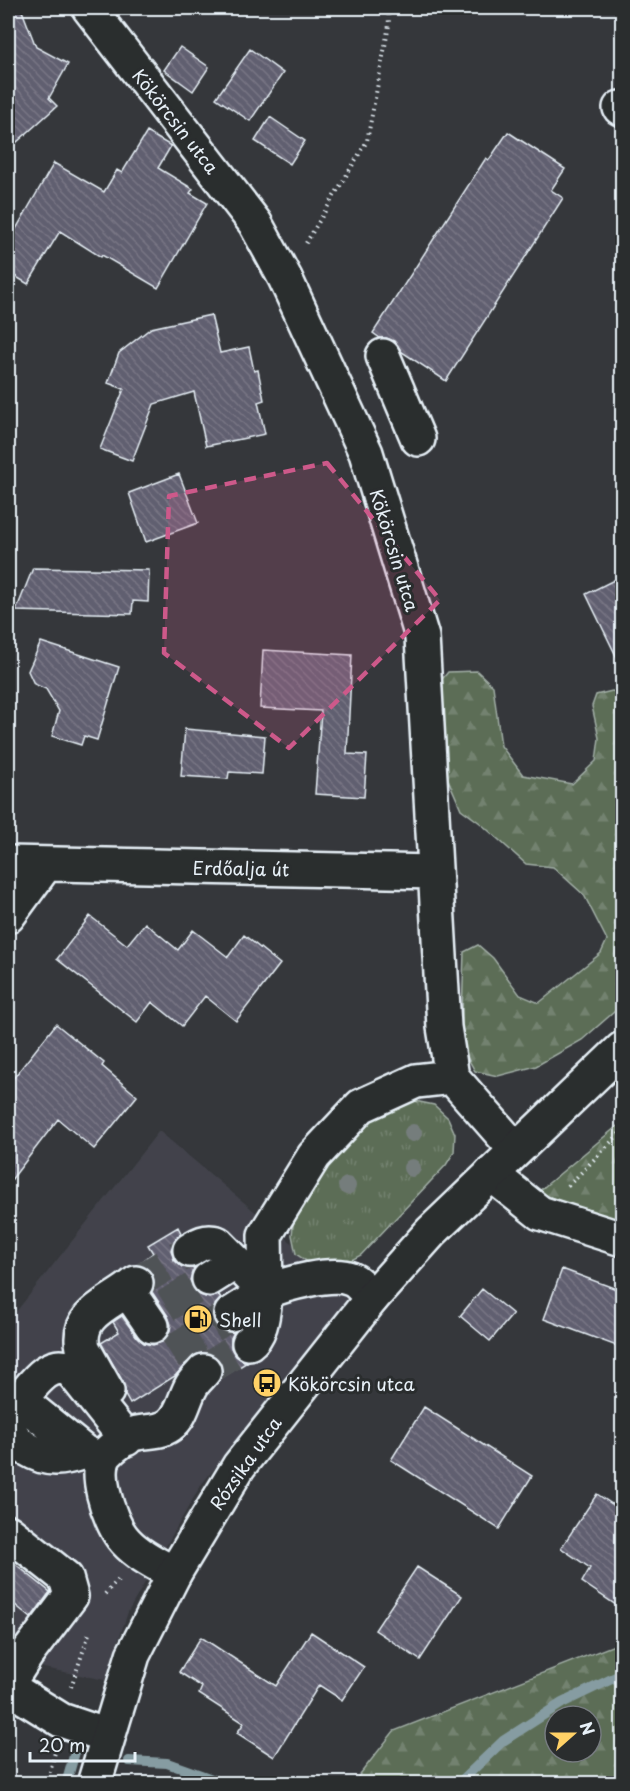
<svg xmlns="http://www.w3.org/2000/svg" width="630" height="1791" font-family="'Playpen Sans',sans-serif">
  <defs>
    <pattern id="grass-tufts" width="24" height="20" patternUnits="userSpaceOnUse" patternTransform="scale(1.5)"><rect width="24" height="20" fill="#5c6d56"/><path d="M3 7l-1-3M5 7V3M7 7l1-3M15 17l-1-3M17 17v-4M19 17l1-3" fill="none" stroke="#73826f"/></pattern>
    <pattern id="forest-firs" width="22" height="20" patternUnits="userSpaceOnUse" patternTransform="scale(1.5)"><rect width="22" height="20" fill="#5c6d56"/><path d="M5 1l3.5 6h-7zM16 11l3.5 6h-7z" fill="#73826f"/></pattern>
    <pattern id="building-back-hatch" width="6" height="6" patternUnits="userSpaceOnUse" patternTransform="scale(1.5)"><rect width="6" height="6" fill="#615e6f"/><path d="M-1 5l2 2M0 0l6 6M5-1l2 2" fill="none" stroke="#787684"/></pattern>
  </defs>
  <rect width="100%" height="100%" fill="#35373b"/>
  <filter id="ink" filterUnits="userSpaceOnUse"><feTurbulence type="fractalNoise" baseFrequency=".0167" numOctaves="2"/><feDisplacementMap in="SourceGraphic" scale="12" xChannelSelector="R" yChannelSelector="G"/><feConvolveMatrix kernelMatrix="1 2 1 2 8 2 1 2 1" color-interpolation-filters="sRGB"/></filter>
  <g filter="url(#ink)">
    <path fill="#42434b" d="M159,1131L355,1296L201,1485L128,1612L105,1680L44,1668L8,1643V1322Z"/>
    <path fill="url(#grass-tufts)" stroke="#a2afa7" stroke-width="1.5" d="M415,1101L434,1105L448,1118L455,1134L454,1152L446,1165L361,1255L344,1264L324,1267L308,1262L296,1254L292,1235L294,1216L320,1175L365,1123L382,1112L398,1104Z"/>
    <path fill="url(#forest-firs)" stroke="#a2afa7" stroke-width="1.5" fill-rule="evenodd" d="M477,671L493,686L501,746L523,775L572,784L596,761L599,738L592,706L596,695L612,691L622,694V1005L582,1040L536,1066L498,1076L475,1071L461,1046L464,952L478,945L493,958L520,995L539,1003L601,953L607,940L584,895L553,867L526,864L480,823L461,809L444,770L439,683L448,672Z
      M622,1122V1226L538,1192Z
      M622,1642V1783H353L394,1731ZM555,1716H591V1752H555Z"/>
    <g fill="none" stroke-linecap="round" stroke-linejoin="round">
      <path stroke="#869ca2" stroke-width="10" d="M129,1761L167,1763L226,1784
        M66,1784L77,1745
        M458,1784L503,1741L562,1703L622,1674"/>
    </g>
    <path fill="url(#building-back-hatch)" stroke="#e8f1f8" stroke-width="1.5" d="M8,8H21L36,47L68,64L49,98L57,106L8,150Z
      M180,47L209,67L193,91L164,70Z
      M250,49L283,73L250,121L216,98Z
      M270,117L305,141L290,164L255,141Z
      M147,132L171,146L158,168L193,189L190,193L207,203L158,288L102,255L101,257L60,231L28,284L8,272V243L54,163L104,192L117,170L122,173Z
      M508,132L565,169L551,190L563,198L446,381L402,352L394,341L386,338H380L373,333L486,158L489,160Z
      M211,315L220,353L249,347L254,371L258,370L264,400L258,402L265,434L206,446L194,392L154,404L132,461L100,449L124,389L108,383L119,353L151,328Z
      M179,474L198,523L146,542L129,493Z
      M33,568L149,570L148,602L133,601L132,614L16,611Z
      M622,576V668L586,594Z
      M41,642L119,667L97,740L84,736L81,745L52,736L59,711L46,689L34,684L28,671Z
      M263,650L352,655L347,754L367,755L364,797L315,794L321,711L260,708Z
      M185,729L265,736L262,774L229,772L228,779L181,776Z
      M90,916L127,945L145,923L178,950L193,930L228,957L244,935L280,964L236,1021L205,996L182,1026L152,1002L137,1022L57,959Z
      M56,1024L104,1063L102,1066L137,1096L94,1149L58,1119L8,1184V1085Z
      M178,1227L181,1233L173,1242L171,1250L174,1260L182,1267L195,1268L190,1280L193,1288L200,1295L209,1298L219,1295L221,1298L215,1305L212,1314L215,1323L223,1331L234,1332L231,1338V1348L236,1356L243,1361H249L220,1379L222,1374V1365L216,1357L208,1353H198L190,1359L175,1376L130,1404L125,1395L123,1382L101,1343L119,1332L113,1322L122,1316L137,1337L144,1343L153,1345L162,1342L169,1335L171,1325L168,1316L152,1292L155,1281L151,1272L143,1266L137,1265L153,1253L148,1245Z
      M562,1269L622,1291V1348L544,1319Z
      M482,1289L513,1314L490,1341L460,1316Z
      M424,1407L532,1476L499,1529L391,1460Z
      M597,1494L622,1511V1609L582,1582L590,1568L561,1548Z
      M8,1558L50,1592L31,1618L8,1599Z
      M417,1567L462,1596L420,1660L375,1630Z
      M311,1632L364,1667L342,1700L319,1685L274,1757L237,1733L244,1723L199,1694L202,1687L179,1672L201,1637L276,1686Z"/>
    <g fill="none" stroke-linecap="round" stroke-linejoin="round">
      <path stroke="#505357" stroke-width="33" stroke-dasharray="33 16" stroke-linecap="butt" d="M136,1283L190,1250
        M166,1306L209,1279
        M170,1353L231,1314
        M204,1371L249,1343
        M8,1561L9,1559"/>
      <g stroke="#e8f1f8" stroke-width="38">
        <path id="minor" d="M89,8L255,223L285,278L366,453L422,637L444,1027L452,1077L516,1150
          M620,108L622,109
          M383,356L418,439
          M8,863L435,872
          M8,916L46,864
          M491,1174L540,1213L622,1239
          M190,1250C199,1244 206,1240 217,1243L266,1292
          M209,1279L236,1262
          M128,1291L152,1326
          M266,1292C285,1284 332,1271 351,1279C359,1282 366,1292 372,1298
          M231,1314L266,1292L265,1235L314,1156L361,1106L416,1081L452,1077
          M249,1343C263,1333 263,1309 266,1292
          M107,1391L83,1348C75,1311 115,1303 136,1283
          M20,1400C15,1408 8,1416 9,1426C11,1444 40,1459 57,1458C66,1458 75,1455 84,1452
          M102,1460L84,1452L20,1400C33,1385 48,1360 70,1369L126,1439
          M8,1532L66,1578L71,1596L27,1654L8,1684
          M174,1574C156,1563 135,1554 122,1537C109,1520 91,1468 108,1452C114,1446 124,1439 131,1435C143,1429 156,1435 170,1425C183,1415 184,1398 192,1385C195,1380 200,1376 204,1371
          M8,1687L61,1720L108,1736"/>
      </g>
      <g stroke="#e8f1f8" stroke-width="38">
        <path id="major" d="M94,1784L133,1655L174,1574L239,1466L372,1298L431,1232L622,1049"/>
      </g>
      <path stroke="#e8f1f8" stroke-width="4" stroke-dasharray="1.5 4.5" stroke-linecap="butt" d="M306,243L367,141L389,25L388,8
        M568,1186L622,1131
        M105,1594L118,1580
        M71,1687L90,1631
        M47,1784L55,1752"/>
      <use href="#minor" stroke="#2a2d2e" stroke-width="33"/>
      <use href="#major" stroke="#2a2d2e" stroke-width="33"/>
    </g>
    <g fill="#757d7b">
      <circle cx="413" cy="1133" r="9"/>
      <circle cx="412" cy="1168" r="9"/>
      <circle cx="347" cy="1186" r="9"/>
    </g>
  </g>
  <path fill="#cd598a" fill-opacity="0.2" stroke="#cd598a" stroke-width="4.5" stroke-dasharray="12 8" stroke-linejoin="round" d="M327,463L440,600L289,748L164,653L169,496Z"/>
  <defs>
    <g id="fuel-disc" transform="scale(1.5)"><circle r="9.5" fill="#ffd166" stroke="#2a2d2e"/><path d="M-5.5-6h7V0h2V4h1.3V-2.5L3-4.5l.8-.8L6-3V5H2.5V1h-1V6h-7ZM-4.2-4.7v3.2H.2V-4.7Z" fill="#111"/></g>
    <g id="bus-disc" transform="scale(1.5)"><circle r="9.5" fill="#ffd166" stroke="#2a2d2e"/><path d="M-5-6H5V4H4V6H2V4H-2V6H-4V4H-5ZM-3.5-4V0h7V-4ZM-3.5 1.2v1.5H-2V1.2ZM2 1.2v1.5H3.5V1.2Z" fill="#111"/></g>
  </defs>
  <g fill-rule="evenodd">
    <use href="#fuel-disc" x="198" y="1319"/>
    <use href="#bus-disc" x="267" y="1383"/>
  </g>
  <g text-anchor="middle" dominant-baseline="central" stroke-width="6" stroke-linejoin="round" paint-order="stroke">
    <g font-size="18" fill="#e8f1f8" stroke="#2a2d2e">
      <text transform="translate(176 121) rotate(52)">Kökörcsin utca</text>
      <text transform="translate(395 550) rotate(73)">Kökörcsin utca</text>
      <text transform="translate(241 868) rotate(1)">Erdőalja út</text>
      <text transform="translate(245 1463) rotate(-55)">Rózsika utca</text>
    </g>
    <g font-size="18" fill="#e8f1f8" stroke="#2a2d2e" text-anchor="start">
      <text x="219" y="1319">Shell</text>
      <text x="288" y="1383">Kökörcsin utca</text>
    </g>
  </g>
  <rect width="630" height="1791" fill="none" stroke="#2a2d2e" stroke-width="30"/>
  <rect x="15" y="15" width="600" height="1761" fill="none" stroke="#e8f1f8" stroke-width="2" filter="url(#ink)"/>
  <g transform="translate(573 1734) rotate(69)"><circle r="28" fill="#2a2d2e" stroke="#767b7f" stroke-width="1.5"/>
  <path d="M0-4.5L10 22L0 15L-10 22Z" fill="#ffd166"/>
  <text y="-9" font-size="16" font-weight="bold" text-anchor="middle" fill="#e8f1f8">N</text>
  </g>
  <path d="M30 1752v9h105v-9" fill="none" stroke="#e8f1f8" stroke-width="3"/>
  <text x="39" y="1752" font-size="18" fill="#e8f1f8" stroke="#2a2d2e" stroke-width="4.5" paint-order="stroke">20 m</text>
</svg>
